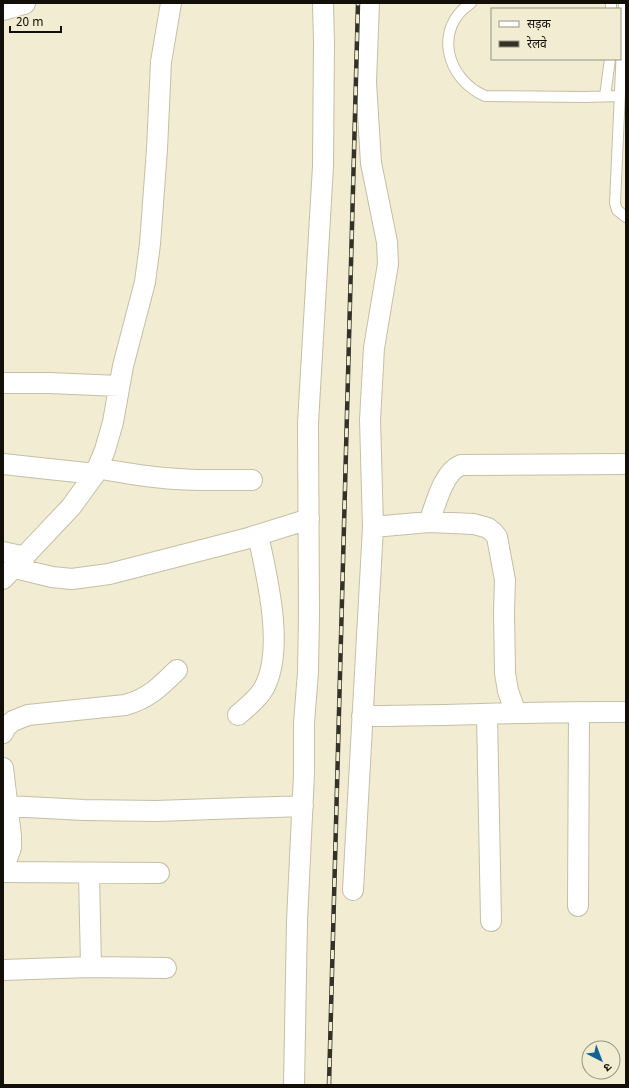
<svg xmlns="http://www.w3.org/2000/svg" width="629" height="1088" font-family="Georgia,'Noto Sans Devanagari',serif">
  <rect width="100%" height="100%" fill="#f1ecd2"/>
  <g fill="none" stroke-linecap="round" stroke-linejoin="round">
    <g stroke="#c4bfa6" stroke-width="12">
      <path id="service" d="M471,3C433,28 446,79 485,96L585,97L620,96
        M611,3V9
        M624,3L615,203L617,210L626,217
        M605,96L610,59"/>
    </g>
    <g stroke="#c4bfa6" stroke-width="22">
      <path id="minor" d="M3,383H49L119,386
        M3,464L95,474
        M97,468C114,471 130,474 146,476C182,481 217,480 252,480
        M429,522C436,504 443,472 461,465L626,464
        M373,527L429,522L474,524L488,528L493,532L497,537L505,580L504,611L505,673L508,691L516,713
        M3,552L25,557
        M15,568L52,577L72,579L109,574L245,539L309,519
        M3,579L71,507L95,474L105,450L113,422L123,366L145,282L150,244L157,149L161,62L171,3
        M487,714L491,921
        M238,715C247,707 258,699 264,688C285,649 267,577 258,535
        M362,716C450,716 538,711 626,712
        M3,733L6,727L13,721L28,715L125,705C148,699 161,686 177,670
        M3,768L11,836V848L3,869
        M8,806L84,810L156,811L303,806
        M3,872L159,873
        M89,873L91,967
        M353,890L373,527L370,420L374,348L388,264L387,242L371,163L366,82L369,3
        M578,906L579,712
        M3,970L91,967L166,968
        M294,1085L297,921L304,773V723L308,672L309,615L308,423L323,166L324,42L323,3"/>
    </g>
    <g stroke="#c4bfa6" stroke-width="24">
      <path id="tertiary" d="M3,9L24,3"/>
    </g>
    <use href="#service" stroke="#fff" stroke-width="10"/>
    <use href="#minor" stroke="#fff" stroke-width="20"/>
    <use href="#tertiary" stroke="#fff" stroke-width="22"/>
    <g stroke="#343227" stroke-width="4.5">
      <path id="rail" d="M329,1085L358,3"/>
    </g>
    <use href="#rail" stroke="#f1ecd2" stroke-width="3" stroke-dasharray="9" stroke-linecap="butt"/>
  </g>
  <rect width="629" height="1088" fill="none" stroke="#110f07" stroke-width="8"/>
  <rect x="491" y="8" width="130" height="52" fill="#f1ecd2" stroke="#979481"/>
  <rect x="499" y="21" width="20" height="6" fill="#ffffff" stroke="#979481"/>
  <text x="527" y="28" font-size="12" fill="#110f07">सड़क</text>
  <rect x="499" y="41" width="20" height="6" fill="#343227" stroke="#979481"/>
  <text x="527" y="48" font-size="12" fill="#110f07">रेलवे</text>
  <g transform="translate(601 1060) rotate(138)"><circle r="19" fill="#f1ecd2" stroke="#979481"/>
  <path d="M0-3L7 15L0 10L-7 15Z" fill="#126295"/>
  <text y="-6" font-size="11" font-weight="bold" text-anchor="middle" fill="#110f07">उ</text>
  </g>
  <path d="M10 26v6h51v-6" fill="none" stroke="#110f07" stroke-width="2"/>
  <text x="16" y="26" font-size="12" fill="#110f07" stroke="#f1ecd2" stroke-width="3" paint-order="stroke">20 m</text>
</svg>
